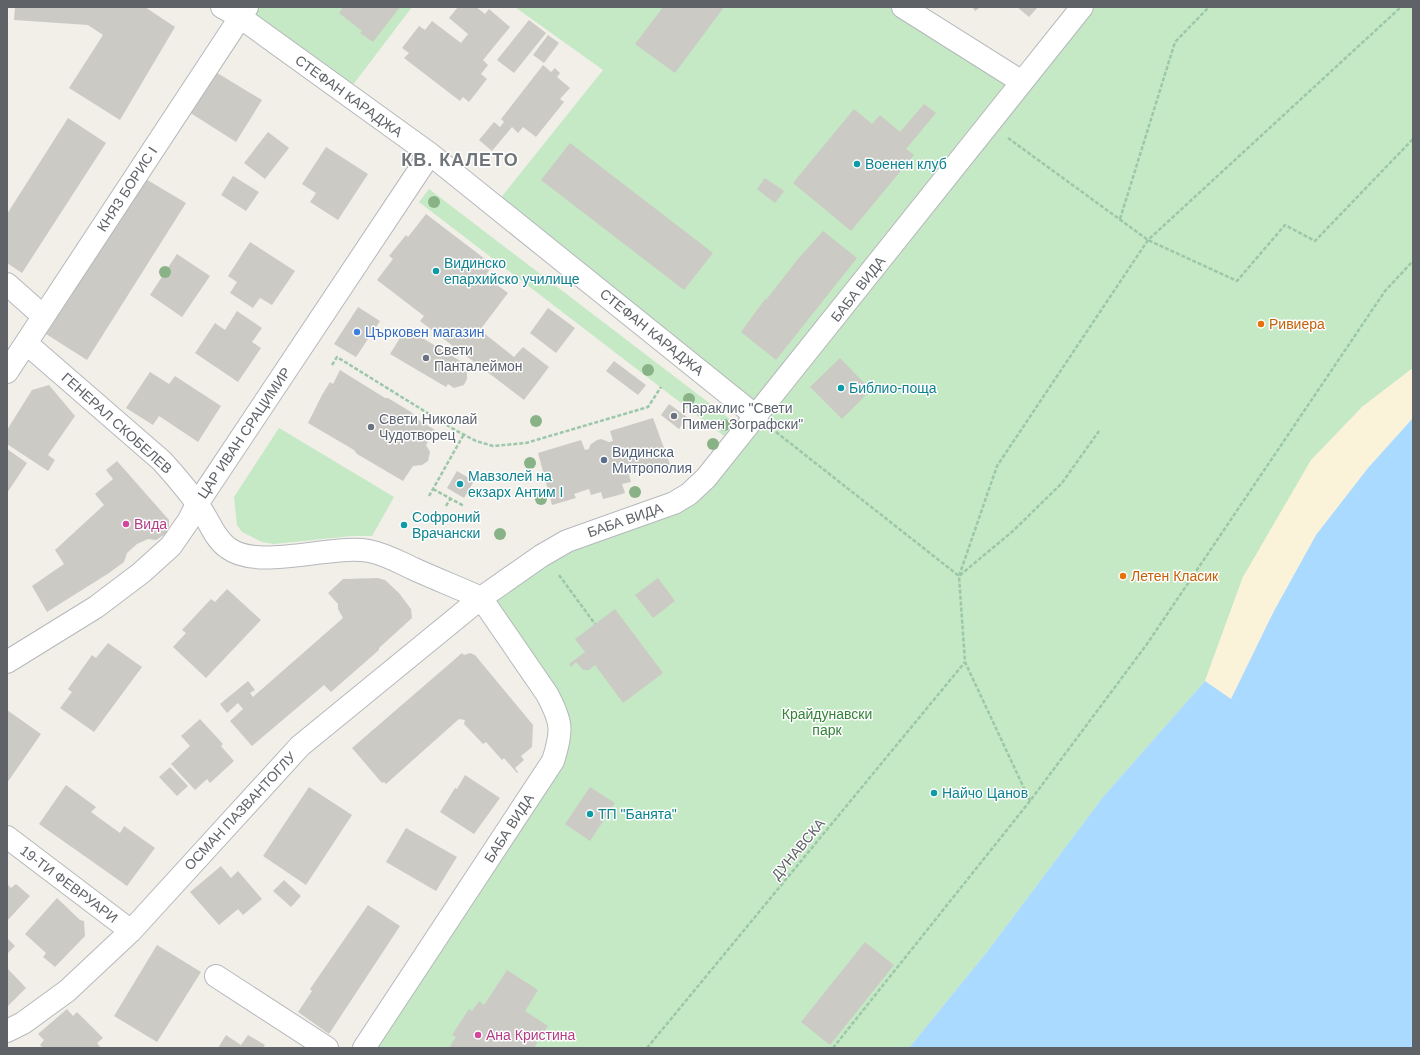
<svg xmlns="http://www.w3.org/2000/svg" width="1420" height="1055" font-family="Arial,sans-serif">
  <rect width="100%" height="100%" fill="#f1efe8"/>
  <path fill="#c5e8c5" d="M222,7H412L346,94Z
    M515,7H903L1022,82L1082,7H1413V368L1362,407L1243,577L1205,681L1103,797L990,948L909,1048H364L553,761L560,725L481,598L541,556L674,503L756,417L495,205L603,70Z
    M429,189L734,422L724,436L419,202Z
    M279,428L394,497L372,536H352L274,544L262,542L242,532L237,525L234,497Z"/>
  <path fill="#fbf3d9" d="M1413,368V418L1368,468L1316,535L1274,611L1231,699L1205,681L1243,577L1311,460L1362,407Z"/>
  <path fill="#aadaff" d="M1413,418V1048H909L990,948L1103,797L1205,681L1231,699L1274,611L1316,535L1368,468Z"/>
  <path fill="#cccac5" d="M15,7H145L175,27L120,120L69,88L103,35L88,25L14,20Z
    M343,7H400L373,42L360,33L362,31L339,13Z
    M458,7H476L485,14L489,9L510,27L483,60L488,65L481,74L487,79L469,102L463,97L460,101L404,58L409,53L402,48L419,26L425,30L432,21L461,43L468,34L449,18Z
    M663,7H724L675,73L635,44Z
    M972,7H981L975,11Z
    M1017,7H1038L1029,17Z
    M529,20L546,33L514,73L497,60Z
    M548,35L559,43L544,63L533,55Z
    M543,65L551,72L555,68L560,73L557,77L570,88L560,99L564,102L536,137L523,127L518,133L512,127L492,151L479,140L494,122L500,127L504,122L501,119Z
    M214,71L262,100L236,142L189,112Z
    M924,104L936,113L906,149L914,155L851,231L793,183L854,109L872,124L880,115L900,132Z
    M68,118L106,143L22,273L7,263V214Z
    M268,132L289,148L265,179L244,163Z
    M570,143L713,253L684,290L541,180Z
    M326,147L368,174L338,220L310,202L316,193L302,184Z
    M233,176L259,192L246,211L221,195Z
    M144,178L186,203L87,360L46,334Z
    M765,178L784,191L775,203L757,189Z
    M426,214L493,265L485,276L508,293L480,330L514,357L523,347L549,367L524,400L420,321L424,316L377,280L393,259L389,256L406,235L408,237Z
    M823,231L857,258L776,360L741,332L765,299L766,300L798,259Z
    M250,242L295,271L272,305L260,298L253,308L230,293L237,282L228,276Z
    M177,254L210,276L182,317L150,295Z
    M358,307L380,321L356,357L334,344Z
    M548,308L575,328L556,353L530,333Z
    M237,311L262,328L252,342L261,348L238,382L195,353L215,323L225,330Z
    M406,328L462,362L460,364L464,367L467,374V379L464,385L454,388L448,384L446,387L390,354Z
    M840,358L871,390L842,419L810,387Z
    M614,361L646,385L638,395L606,371Z
    M340,370L385,398H388L411,412L415,416L414,417L435,430L426,445L430,452L428,461L422,465L413,466L403,481L357,454L354,450L308,423L322,395L330,382L333,384Z
    M150,372L169,384L175,376L221,406L198,442L159,416L153,425L126,408Z
    M49,385L75,416L48,455L55,460L48,471L7,444V430L32,390Z
    M669,404L687,417L679,429L661,415Z
    M653,418L671,467L648,474L647,469L629,475L631,482L622,484L625,493L615,496L603,499L601,492L591,495L589,489L574,494L576,498L552,505L538,453L581,440L585,450L589,449L590,445L597,440L601,439L609,442L613,441L610,431Z
    M7,449L27,463L7,493Z
    M117,461L169,520V532L156,540L148,539L137,544L127,553L124,562L109,573L47,612L32,586L64,564L55,550L104,505L95,494L113,479L106,470Z
    M457,471L474,481L464,498L447,488Z
    M378,578L385,580L399,593L411,609L412,618L379,648V650L331,692L324,685L252,746L230,721L243,709L238,703L227,713L220,704L248,681L255,690L250,693L253,697L343,618L338,609V604L328,593L343,579Z
    M658,578L675,601L653,618L635,595Z
    M227,589L261,620L206,678L173,647L186,633L182,630L211,599L215,602Z
    M615,609L663,673L623,703L595,665L589,670H583L576,662L571,667L569,664L585,652L575,639Z
    M108,643L142,667L94,732L60,708L72,692L68,689L92,655L96,658Z
    M462,653L464,655L470,653L475,655L533,725L532,747L521,756L524,760L515,768L518,772L517,773L504,758L502,760L486,742L483,744L464,724L465,720L459,719L386,784L384,782L382,783L352,748Z
    M7,710L41,734L7,783Z
    M200,719L223,744L221,746L234,761L210,783L207,779L195,790L171,764L190,746L181,736Z
    M170,767L188,786L177,796L159,777Z
    M465,775L500,798L474,834L440,812L455,788L457,789Z
    M66,785L96,807L91,812L120,833L124,826L155,848L127,886L39,824Z
    M309,787L352,815L306,885L263,856Z
    M590,787L615,803L590,841L565,824Z
    M406,828L457,857L436,891L386,862Z
    M221,866L231,878L238,871L262,899L243,915L238,909L219,925L190,892Z
    M284,880L301,896L291,907L273,891Z
    M7,884L11,888L16,884L30,896L7,921Z
    M57,898L80,920L84,921L85,936L55,967L43,957L46,953L25,934Z
    M368,905L400,926L329,1034L298,1012L312,991L310,989Z
    M7,938L15,946L7,954Z
    M865,942L894,965L830,1045L801,1022Z
    M157,945L201,972L157,1042L114,1016Z
    M7,968L26,988L7,1007Z
    M507,970L538,990L525,1011L548,1026L534,1048H452L450,1046L456,1037L452,1035L469,1009L472,1011L479,1001L484,1005Z
    M67,1009L73,1016L77,1012L103,1038L97,1043L101,1048H43L40,1045L44,1040L38,1034Z
    M226,1035L241,1045L248,1035L265,1045L263,1048H218Z"/>
  <g fill="none" stroke-linecap="round" stroke-linejoin="round">
    <g stroke="#b5b8bc" stroke-width="24">
      <path id="minor" d="M222,7L240,17L430,154L757,417
        M903,7L1022,82
        M7,284L43,316
        M7,372L247,7
        M7,662L96,607L141,573L171,546L189,520L197,504L430,154
        M7,837L131,931
        M216,976L327,1048
        M7,1031L23,1023L67,991L131,931L300,746L481,598C459,588 436,579 414,569C399,562 385,554 369,551C330,544 259,571 228,548C215,539 210,523 202,511C190,492 176,477 162,461L26,343
        M364,1048L553,761C563,730 562,722 547,694L481,598L541,556L567,541L674,503L689,494L706,478L1082,7"/>
    </g>
    <path stroke="#9cc7a9" stroke-width="2.5" stroke-dasharray="4 2" stroke-linecap="butt" d="M1008,138L1148,240L1237,281L1285,225L1315,241L1413,139
      M1120,219L1175,42L1209,7
      M332,365L337,357L455,430L476,441L493,446L526,443L648,407L661,387
      M776,432L959,576L1013,531L1062,483L1099,431
      M433,489L464,506
      M429,496L464,434
      M446,506L450,499
      M559,575L595,624
      M1030,801L965,662L959,576L997,466L1148,240L1401,7
      M647,1048L965,662
      M833,1048L1030,801L1147,644L1385,291L1413,261"/>
    <use href="#minor" stroke="#fff" stroke-width="22"/>
  </g>
  <g fill="#89b387">
    <circle cx="434" cy="202" r="6"/>
    <circle cx="165" cy="272" r="6"/>
    <circle cx="648" cy="370" r="6"/>
    <circle cx="689" cy="399" r="6"/>
    <circle cx="536" cy="421" r="6"/>
    <circle cx="724" cy="425" r="6"/>
    <circle cx="713" cy="444" r="6"/>
    <circle cx="530" cy="463" r="6"/>
    <circle cx="635" cy="492" r="6"/>
    <circle cx="541" cy="499" r="6"/>
    <circle cx="500" cy="534" r="6"/>
  </g>
  <g fill="#0f9aa8" stroke="#fff" stroke-width="1.5">
    <circle cx="857" cy="164" r="4"/>
    <circle cx="436" cy="271" r="4"/>
    <circle cx="841" cy="388" r="4"/>
    <circle cx="460" cy="484" r="4"/>
    <circle cx="404" cy="525" r="4"/>
    <circle cx="934" cy="793" r="4"/>
    <circle cx="590" cy="814" r="4"/>
  </g>
  <g fill="#e8710a" stroke="#fff" stroke-width="1.5">
    <circle cx="1261" cy="324" r="4"/>
    <circle cx="1123" cy="576" r="4"/>
  </g>
  <circle fill="#3f7fe0" stroke="#fff" stroke-width="1.5" cx="357" cy="332" r="4"/>
  <g fill="#6b7280" stroke="#fff" stroke-width="1.5">
    <circle cx="426" cy="358" r="4"/>
    <circle cx="674" cy="416" r="4"/>
    <circle cx="371" cy="427" r="4"/>
  </g>
  <circle fill="#5c6f8a" stroke="#fff" stroke-width="1.5" cx="604" cy="460" r="4"/>
  <g fill="#d1479c" stroke="#fff" stroke-width="1.5">
    <circle cx="126" cy="524" r="4"/>
    <circle cx="478" cy="1035" r="4"/>
  </g>
  <g text-anchor="middle" dominant-baseline="central" stroke-width="3" stroke-linejoin="round" paint-order="stroke">
    <g font-size="14" fill="#5f6368" stroke="#fff">
      <text transform="translate(349 96) rotate(36)">СТЕФАН КАРАДЖА</text>
      <text transform="translate(127 189) rotate(-57)">КНЯЗ БОРИС I</text>
      <text transform="translate(858 289) rotate(-52)">БАБА ВИДА</text>
      <text transform="translate(652 332) rotate(39)">СТЕФАН КАРАДЖА</text>
      <text transform="translate(117 423) rotate(42)">ГЕНЕРАЛ СКОБЕЛЕВ</text>
      <text transform="translate(244 433) rotate(-56)">ЦАР ИВАН СРАЦИМИР</text>
      <text transform="translate(625 520) rotate(-19)">БАБА ВИДА</text>
      <text transform="translate(240 811) rotate(-47)">ОСМАН ПАЗВАНТОГЛУ</text>
      <text transform="translate(509 828) rotate(-57)">БАБА ВИДА</text>
      <text transform="translate(798 849) rotate(-50)">ДУНАВСКА</text>
      <text transform="translate(69 884) rotate(37)">19-ТИ ФЕВРУАРИ</text>
    </g>
    <g font-size="14" fill="#0d838f" stroke="#fff" text-anchor="start">
      <text x="865" y="164">Военен клуб</text>
      <text x="444" y="263">Видинско<tspan x="444" dy="16">епархийско училище</tspan></text>
      <text x="849" y="388">Библио-поща</text>
      <text x="468" y="476">Мавзолей на<tspan x="468" dy="16">екзарх Антим I</tspan></text>
      <text x="412" y="517">Софроний<tspan x="412" dy="16">Врачански</tspan></text>
      <text x="942" y="793">Найчо Цанов</text>
      <text x="598" y="814">ТП "Банята"</text>
    </g>
    <g font-size="14" fill="#c56008" stroke="#fff" text-anchor="start">
      <text x="1269" y="324">Ривиера</text>
      <text x="1131" y="576">Летен Класик</text>
    </g>
    <g font-size="14" fill="#366cbe" stroke="#fff" text-anchor="start">
      <text x="365" y="332">Църковен магазин</text>
    </g>
    <g font-size="14" fill="#5b616d" stroke="#fff" text-anchor="start">
      <text x="434" y="350">Свети<tspan x="434" dy="16">Панталеймон</tspan></text>
      <text x="682" y="408">Параклис "Свети<tspan x="682" dy="16">Пимен Зографски"</tspan></text>
      <text x="379" y="419">Свети Николай<tspan x="379" dy="16">Чудотворец</tspan></text>
    </g>
    <g font-size="14" fill="#4e5e75" stroke="#fff" text-anchor="start">
      <text x="612" y="452">Видинска<tspan x="612" dy="16">Митрополия</tspan></text>
    </g>
    <g font-size="14" fill="#b23c85" stroke="#fff" text-anchor="start">
      <text x="134" y="524">Вида</text>
      <text x="486" y="1035">Ана Кристина</text>
    </g>
    <g font-size="14" fill="#348238" stroke="#fff">
      <text x="827" y="714">Крайдунавски<tspan x="827" dy="16">парк</tspan></text>
    </g>
    <g font-size="18" font-weight="bold" letter-spacing="1" fill="#70757a" stroke="#fff">
      <text x="460" y="160">КВ. КАЛЕТО</text>
    </g>
  </g>
  <rect width="1420" height="1055" fill="none" stroke="#5f6368" stroke-width="16"/>
</svg>
